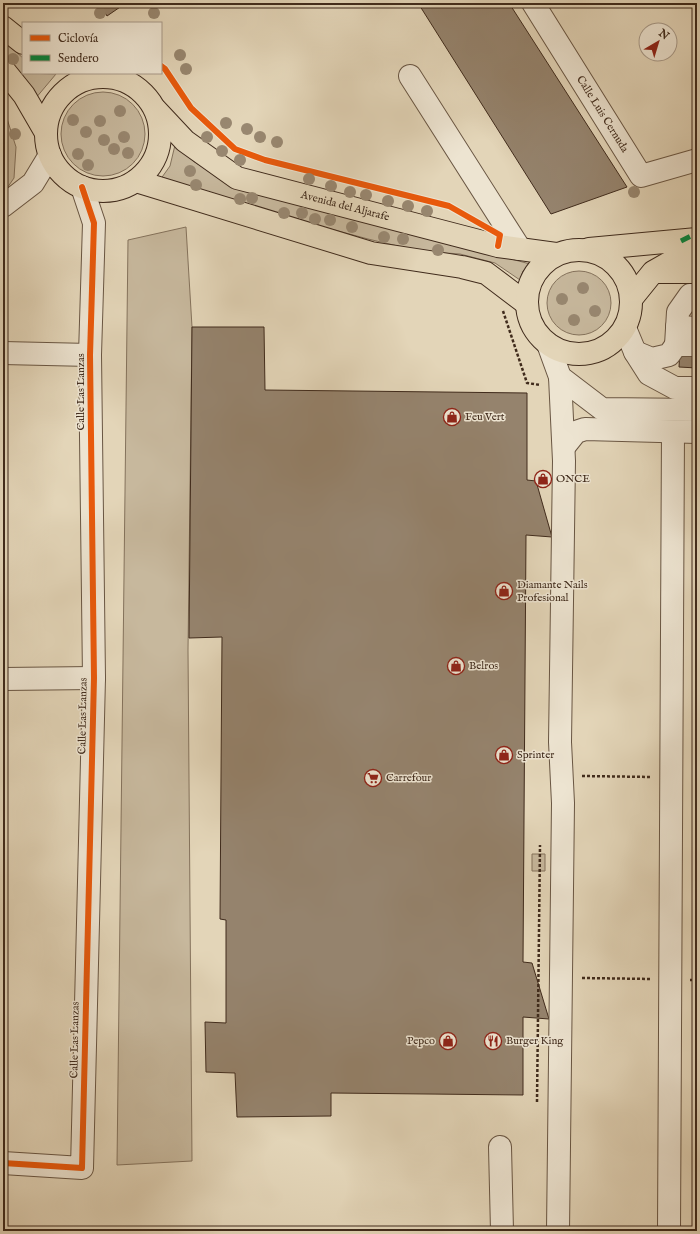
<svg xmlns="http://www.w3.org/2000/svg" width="700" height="1234" font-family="'IM FELL English',serif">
  <rect width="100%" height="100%" fill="#e3d5b8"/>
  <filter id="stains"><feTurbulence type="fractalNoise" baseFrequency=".005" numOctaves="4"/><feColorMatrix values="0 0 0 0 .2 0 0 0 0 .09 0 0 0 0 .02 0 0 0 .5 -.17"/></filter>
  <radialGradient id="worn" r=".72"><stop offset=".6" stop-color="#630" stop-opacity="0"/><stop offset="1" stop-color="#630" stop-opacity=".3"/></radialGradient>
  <path fill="#c7b89d" stroke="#84725c" d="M3,38L7,44L23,58V73L56,74L35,99L3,53Z
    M61 134a42 42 0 1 1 84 0a42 42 0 1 1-84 0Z
    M3,106L16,147L14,178L3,194Z
    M175,145L193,161L230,185L530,264L523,271L520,280L495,263L460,254L419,251L368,239L256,209L160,180L170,166Z
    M186,227L192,327L188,650L192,1161L117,1165L128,240Z
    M547 303a32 32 0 1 1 64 0a32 32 0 1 1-64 0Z
    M532,854H545V871H532Z"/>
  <path fill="#95836d" stroke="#402b1c" d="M99,3H126L107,16Z
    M418,3H509L627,187L551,214Z
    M192,327H264L265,390L527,393V480L536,481L552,537L526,535L523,962L532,963L549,1019L523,1017V1095L331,1093V1116L237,1117L235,1073L206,1072L205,1022L226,1023V920L220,919L222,637L189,638Z
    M680,349H697V368L679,367Z"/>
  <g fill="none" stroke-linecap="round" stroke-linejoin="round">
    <g stroke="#695643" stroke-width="24">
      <g id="minor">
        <path id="s1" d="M533,3L641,176L697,160"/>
        <path d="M410,76L520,249"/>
        <path d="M3,206L33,183L50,155"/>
        <path d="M677,327L697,328"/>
        <path d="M625,328L635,352L649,374L675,388H697"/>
        <path d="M548,344L560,377L602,409L697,410"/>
        <path d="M676,345L678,312L690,295L697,296"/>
        <path d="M635,352L652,359L669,355L676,345H697"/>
        <path d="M3,353L90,355"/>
        <path d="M564,447L576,432L585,429L697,432"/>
        <path d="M3,679L94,678"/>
        <path d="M500,1147L502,1231"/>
        <path d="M3,1163L82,1168L94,678L90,355L94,223L82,187"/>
        <path d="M558,1231L563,803L560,742L564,461L560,377"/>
        <path d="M669,1231L673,432"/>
      </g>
    </g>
    <g stroke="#402b1c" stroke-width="24">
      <g id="major">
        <path d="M3,27L23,43"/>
        <path d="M3,69L24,95L46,133"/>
        <circle cx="103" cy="134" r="57"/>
        <path id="s2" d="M156,110L185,141L237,178L498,246L556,254"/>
        <path d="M136,181L371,253L462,267L486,273L527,304"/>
        <path d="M589,249L697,239"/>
        <circle cx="579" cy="302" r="52"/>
        <path d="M654,272H697"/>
        <path d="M632,298L653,272L697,247"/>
      </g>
    </g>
    <path stroke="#402b1c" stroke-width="2.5" stroke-dasharray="3 2" stroke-linecap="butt" d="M503,311L527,383L540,385
      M582,776L651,777
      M582,978L651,979
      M690,980H697
      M537,1102L540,845"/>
    <use href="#minor" stroke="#ede4d1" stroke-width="22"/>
    <use href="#major" stroke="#e3d5b8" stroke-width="22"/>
    <path stroke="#00873e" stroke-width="5" stroke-dasharray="10 5" stroke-linecap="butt" d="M681,241L697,233"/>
    <g stroke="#ede4d1" stroke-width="8">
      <path id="cycleway" d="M161,66L165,69L191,108L235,149L265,160L449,206L500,235L498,246
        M3,1163L82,1168L94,678L90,355L94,223L82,187"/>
    </g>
    <use href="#cycleway" stroke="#e8590c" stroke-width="6"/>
  </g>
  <g fill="#988770">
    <circle cx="100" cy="13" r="6"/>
    <circle cx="154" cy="13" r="6"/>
    <circle cx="180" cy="55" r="6"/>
    <circle cx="13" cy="59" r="6"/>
    <circle cx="186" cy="69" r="6"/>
    <circle cx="120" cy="111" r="6"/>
    <circle cx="73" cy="120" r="6"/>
    <circle cx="100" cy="121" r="6"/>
    <circle cx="226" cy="123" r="6"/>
    <circle cx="247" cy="129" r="6"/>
    <circle cx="86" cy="132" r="6"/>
    <circle cx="15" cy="134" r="6"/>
    <circle cx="124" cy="137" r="6"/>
    <circle cx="207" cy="137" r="6"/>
    <circle cx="260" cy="137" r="6"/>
    <circle cx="104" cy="140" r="6"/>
    <circle cx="277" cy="142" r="6"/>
    <circle cx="114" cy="149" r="6"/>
    <circle cx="222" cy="151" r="6"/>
    <circle cx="128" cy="153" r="6"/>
    <circle cx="78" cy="154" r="6"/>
    <circle cx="240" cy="160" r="6"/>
    <circle cx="88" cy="165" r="6"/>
    <circle cx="190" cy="171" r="6"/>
    <circle cx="309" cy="179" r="6"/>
    <circle cx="196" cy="185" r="6"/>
    <circle cx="331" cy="186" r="6"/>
    <circle cx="350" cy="192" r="6"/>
    <circle cx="634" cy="192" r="6"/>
    <circle cx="366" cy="195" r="6"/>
    <circle cx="252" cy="198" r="6"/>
    <circle cx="240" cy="199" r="6"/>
    <circle cx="388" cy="201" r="6"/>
    <circle cx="408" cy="206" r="6"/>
    <circle cx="427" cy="211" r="6"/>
    <circle cx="284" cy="213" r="6"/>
    <circle cx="302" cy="213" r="6"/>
    <circle cx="315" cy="219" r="6"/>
    <circle cx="330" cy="220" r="6"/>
    <circle cx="352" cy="227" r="6"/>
    <circle cx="384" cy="237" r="6"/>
    <circle cx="403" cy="239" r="6"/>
    <circle cx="438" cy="250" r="6"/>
    <circle cx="583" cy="288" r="6"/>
    <circle cx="562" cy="299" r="6"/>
    <circle cx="595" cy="311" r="6"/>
    <circle cx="574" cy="320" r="6"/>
  </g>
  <defs>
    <g id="shop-ring" transform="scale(0.9)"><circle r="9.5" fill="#ede4d1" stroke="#8f2418" stroke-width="1.5"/><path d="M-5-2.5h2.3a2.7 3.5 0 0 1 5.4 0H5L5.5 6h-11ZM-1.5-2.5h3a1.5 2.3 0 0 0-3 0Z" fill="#8f2418"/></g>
    <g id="supermarket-ring" transform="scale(0.9)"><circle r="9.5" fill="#ede4d1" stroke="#8f2418" stroke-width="1.5"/><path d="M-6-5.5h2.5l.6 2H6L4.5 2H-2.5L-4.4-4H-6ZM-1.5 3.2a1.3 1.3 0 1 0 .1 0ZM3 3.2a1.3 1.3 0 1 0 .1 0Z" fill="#8f2418"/></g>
    <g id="restaurant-ring" transform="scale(0.9)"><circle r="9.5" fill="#ede4d1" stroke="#8f2418" stroke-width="1.5"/><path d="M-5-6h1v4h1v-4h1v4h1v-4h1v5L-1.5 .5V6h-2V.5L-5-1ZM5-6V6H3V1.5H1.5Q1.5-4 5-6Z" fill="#8f2418"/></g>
  </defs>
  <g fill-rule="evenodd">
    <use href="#shop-ring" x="452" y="417"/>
    <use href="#shop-ring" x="543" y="479"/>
    <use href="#shop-ring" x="504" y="591"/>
    <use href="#shop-ring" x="456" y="666"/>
    <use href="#shop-ring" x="504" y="755"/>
    <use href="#supermarket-ring" x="373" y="778"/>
    <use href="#shop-ring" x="448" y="1041"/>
    <use href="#restaurant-ring" x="493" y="1041"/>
  </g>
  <g text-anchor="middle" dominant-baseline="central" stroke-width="3" stroke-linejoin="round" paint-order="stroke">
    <g font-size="11" fill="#402b1c" stroke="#ede4d1">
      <text stroke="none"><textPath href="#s1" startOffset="131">Calle Luis Cernuda</textPath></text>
      <text stroke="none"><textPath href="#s2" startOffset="218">Avenida del Aljarafe</textPath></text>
      <text transform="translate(81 392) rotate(-90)">Calle Las Lanzas</text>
      <text transform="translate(83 716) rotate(-89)">Calle Las Lanzas</text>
      <text transform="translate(75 1040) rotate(-89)">Calle Las Lanzas</text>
    </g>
    <g font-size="11" fill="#402b1c" stroke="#ede4d1" text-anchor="start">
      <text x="465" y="417">Feu Vert</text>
      <text x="556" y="479">ONCE</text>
      <text x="517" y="585">Diamante Nails<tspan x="517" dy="13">Profesional</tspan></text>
      <text x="469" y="666">Belros</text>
      <text x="517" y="755">Sprinter</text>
      <text x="386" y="778">Carrefour</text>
      <text x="435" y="1041" text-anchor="end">Pepco</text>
      <text x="506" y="1041">Burger King</text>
    </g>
  </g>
  <rect width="700" height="1234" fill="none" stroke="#e3d5b8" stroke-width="16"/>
  <rect x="4" y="4" width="692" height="1226" fill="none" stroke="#402b1c" stroke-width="2"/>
  <rect x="8" y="8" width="684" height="1218" fill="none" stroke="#402b1c"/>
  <rect x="22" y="22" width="140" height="52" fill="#ede4d1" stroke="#a89a89"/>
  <rect x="30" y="35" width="20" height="6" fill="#e8590c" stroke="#a89a89"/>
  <text x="58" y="42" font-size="12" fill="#402b1c">Ciclovía</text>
  <rect x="30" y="55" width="20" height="6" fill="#00873e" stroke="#a89a89"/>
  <text x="58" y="62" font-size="12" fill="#402b1c">Sendero</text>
  <g transform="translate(658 42) rotate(38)"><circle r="19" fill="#ede4d1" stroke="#a89a89"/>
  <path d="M0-3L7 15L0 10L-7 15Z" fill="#8f2418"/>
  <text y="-6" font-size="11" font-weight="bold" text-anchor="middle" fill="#402b1c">N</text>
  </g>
  <rect width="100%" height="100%" filter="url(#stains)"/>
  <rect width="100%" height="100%" fill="url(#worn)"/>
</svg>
